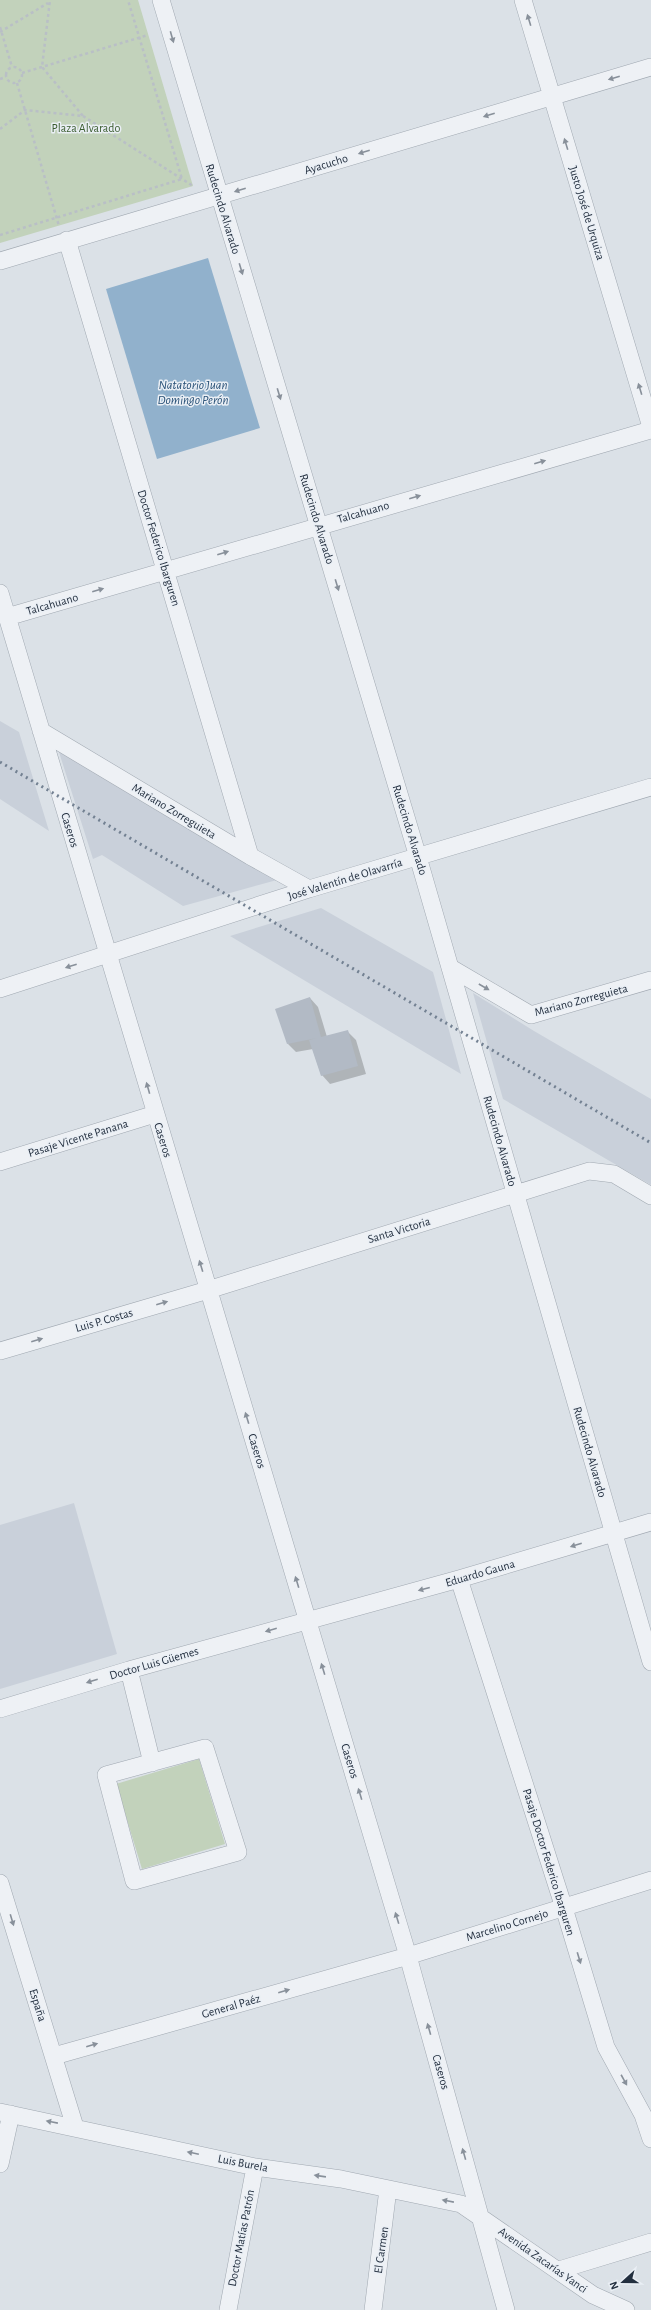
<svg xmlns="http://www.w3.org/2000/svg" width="651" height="2310" font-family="'Alegreya Sans',sans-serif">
  <rect width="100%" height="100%" fill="#dbe1e7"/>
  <path fill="#c9d0da" d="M0,721L19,732L49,831L0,799Z
    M58,749L277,880L183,906L102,855L93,859Z
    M321,908L433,972L461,1074L230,936Z
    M473,993L534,1031L651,1099V1185L503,1099Z
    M74,1503L117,1654L0,1689V1525Z"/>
  <path fill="#c2d2bb" d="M0,0H138L193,186L0,243Z
    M199,1759L225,1844L142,1869L116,1784Z"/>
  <path fill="#91b1cc" d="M208,258L260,428L157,459L106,289Z"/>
  <path fill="#0003" d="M310,998L318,1007L327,1037L347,1031L356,1040L366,1074L330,1084L322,1075L313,1049L296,1052L288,1044Z"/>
  <path fill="#b2bac5" d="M310,997L321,1037L348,1030L358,1066L321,1076L309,1040L317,1038L287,1044L275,1009Z"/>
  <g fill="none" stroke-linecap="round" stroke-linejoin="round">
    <g stroke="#a0a8b1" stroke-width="18">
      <path id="minor" d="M161,0L418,857L651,1662
        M523,0L651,427
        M67,240L250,856
        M0,261L651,67
        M0,593L408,1956L506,2310
        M7,617L651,430
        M41,731L250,856L309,889
        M451,968L531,1015L651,980
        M0,989L309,889L651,787
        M0,1162L155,1114
        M0,1351L208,1290L589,1171L614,1174L651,1196
        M459,1579L564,1908L606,2047L643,2115L651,2139
        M129,1670L152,1763
        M0,1709L129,1670L459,1579L651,1522
        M205,1748L238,1852L134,1881L106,1775Z
        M0,1883L75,2127
        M54,2056L408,1956L651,1880
        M0,2112L255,2167L341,2179L461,2204L593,2295L626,2310
        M0,2164L11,2114
        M559,2270L651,2242
        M228,2310L255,2167
        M373,2310L388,2189"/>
    </g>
    <path stroke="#b9bfc6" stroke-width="2.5" stroke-dasharray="3 3" stroke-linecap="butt" d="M0,27L12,67
      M0,32L48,3
      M6 75a8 8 0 1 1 16 0a8 8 0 1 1-16 0Z
      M22,73L148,35
      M0,79L6,77
      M17,83L59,226
      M83,116L193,186
      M0,129L25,110L83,116L42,67L50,0
      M0,235L182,179L128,0"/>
    <use href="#minor" stroke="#eef1f5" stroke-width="17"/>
    <path stroke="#738192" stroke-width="3" stroke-dasharray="2 4" stroke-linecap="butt" d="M0,762L651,1143"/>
  </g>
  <defs><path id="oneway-solid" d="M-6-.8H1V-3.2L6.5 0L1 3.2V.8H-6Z"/></defs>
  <g fill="#88909a">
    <use href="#oneway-solid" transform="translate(529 20) rotate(-107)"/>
    <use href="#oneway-solid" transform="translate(172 37) rotate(74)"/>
    <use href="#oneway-solid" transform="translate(614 78) rotate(164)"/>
    <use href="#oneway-solid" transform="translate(489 115) rotate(163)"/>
    <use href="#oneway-solid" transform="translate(566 144) rotate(-107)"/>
    <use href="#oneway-solid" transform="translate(364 152) rotate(163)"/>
    <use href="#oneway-solid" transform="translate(240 190) rotate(163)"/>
    <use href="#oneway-solid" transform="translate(241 269) rotate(73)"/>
    <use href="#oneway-solid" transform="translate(640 389) rotate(-107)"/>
    <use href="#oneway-solid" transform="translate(279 394) rotate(73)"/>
    <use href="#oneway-solid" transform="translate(540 462) rotate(-16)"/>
    <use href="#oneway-solid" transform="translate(415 497) rotate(-16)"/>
    <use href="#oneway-solid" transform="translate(223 553) rotate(-17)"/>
    <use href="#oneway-solid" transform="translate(337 585) rotate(73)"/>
    <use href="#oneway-solid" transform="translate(98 590) rotate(-16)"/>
    <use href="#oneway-solid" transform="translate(71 966) rotate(162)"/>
    <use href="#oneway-solid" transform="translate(484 987) rotate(30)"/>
    <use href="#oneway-solid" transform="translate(148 1088) rotate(-106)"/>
    <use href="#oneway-solid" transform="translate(201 1266) rotate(-107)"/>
    <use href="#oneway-solid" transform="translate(162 1303) rotate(-16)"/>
    <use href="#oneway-solid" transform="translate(37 1340) rotate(-16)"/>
    <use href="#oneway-solid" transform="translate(247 1418) rotate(-107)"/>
    <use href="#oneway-solid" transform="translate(576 1545) rotate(163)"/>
    <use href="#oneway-solid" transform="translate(297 1582) rotate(-107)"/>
    <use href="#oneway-solid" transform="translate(424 1589) rotate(165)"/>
    <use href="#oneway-solid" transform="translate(271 1630) rotate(164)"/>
    <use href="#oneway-solid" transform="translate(323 1669) rotate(-107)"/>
    <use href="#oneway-solid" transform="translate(92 1681) rotate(163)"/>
    <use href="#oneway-solid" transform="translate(360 1794) rotate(-107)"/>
    <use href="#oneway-solid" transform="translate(397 1918) rotate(-107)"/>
    <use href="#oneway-solid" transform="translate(12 1920) rotate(73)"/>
    <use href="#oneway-solid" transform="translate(579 1958) rotate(73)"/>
    <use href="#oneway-solid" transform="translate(284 1991) rotate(-16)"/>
    <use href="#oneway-solid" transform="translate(429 2029) rotate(-106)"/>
    <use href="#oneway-solid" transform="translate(92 2045) rotate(-16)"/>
    <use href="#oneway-solid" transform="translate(624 2080) rotate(61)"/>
    <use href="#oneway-solid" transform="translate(52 2122) rotate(-169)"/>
    <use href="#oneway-solid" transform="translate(193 2153) rotate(-168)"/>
    <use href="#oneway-solid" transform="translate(464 2154) rotate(-106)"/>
    <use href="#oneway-solid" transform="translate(320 2176) rotate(-172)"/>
    <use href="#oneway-solid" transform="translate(448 2201) rotate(-169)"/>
  </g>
  <g text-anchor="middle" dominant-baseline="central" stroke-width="3" stroke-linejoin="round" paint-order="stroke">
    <g font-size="12" fill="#3a5c2f" stroke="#eaeff5">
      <text x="86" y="128">Plaza Alvarado</text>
    </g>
    <g font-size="12" fill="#232f3f" stroke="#eaeff5">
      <text transform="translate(326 164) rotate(-17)">Ayacucho</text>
      <text transform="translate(223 209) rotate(73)">Rudecindo Alvarado</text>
      <text transform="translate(587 213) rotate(73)">Justo José de Urquiza</text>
      <text transform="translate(363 512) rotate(-16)">Talcahuano</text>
      <text transform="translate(317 519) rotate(73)">Rudecindo Alvarado</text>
      <text transform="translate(159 548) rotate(73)">Doctor Federico Ibarguren</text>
      <text transform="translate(52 604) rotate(-16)">Talcahuano</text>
      <text transform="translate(174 811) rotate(31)">Mariano Zorreguieta</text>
      <text transform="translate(70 830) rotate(73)">Caseros</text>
      <text transform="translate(410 830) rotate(73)">Rudecindo Alvarado</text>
      <text transform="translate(345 879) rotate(-17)">José Valentín de Olavarría</text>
      <text transform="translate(581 1000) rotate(-15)">Mariano Zorreguieta</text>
      <text transform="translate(78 1138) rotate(-17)">Pasaje Vicente Panana</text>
      <text transform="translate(163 1140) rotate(73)">Caseros</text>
      <text transform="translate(500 1141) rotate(74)">Rudecindo Alvarado</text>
      <text transform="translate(399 1230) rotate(-17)">Santa Victoria</text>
      <text transform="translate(104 1320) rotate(-16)">Luis P. Costas</text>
      <text transform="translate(257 1451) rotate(73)">Caseros</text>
      <text transform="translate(590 1452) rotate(74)">Rudecindo Alvarado</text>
      <text transform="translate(480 1573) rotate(-16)">Eduardo Gauna</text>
      <text transform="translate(154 1663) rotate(-16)">Doctor Luis Güemes</text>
      <text transform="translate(350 1761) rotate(73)">Caseros</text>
      <text transform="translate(549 1862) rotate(73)">Pasaje Doctor Federico Ibarguren</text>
      <text transform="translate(507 1925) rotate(-17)">Marcelino Cornejo</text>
      <text transform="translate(38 2005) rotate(73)">España</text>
      <text transform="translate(231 2006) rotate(-16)">General Paéz</text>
      <text transform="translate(441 2072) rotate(74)">Caseros</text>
      <text transform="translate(243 2163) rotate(11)">Luis Burela</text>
      <text transform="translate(241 2238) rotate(-79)">Doctor Matías Patrón</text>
      <text transform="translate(381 2250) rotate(-82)">El Carmen</text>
      <text transform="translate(543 2260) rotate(35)">Avenida Zacarías Yanci</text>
    </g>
    <g font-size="13" font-style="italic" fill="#295177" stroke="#eaeff5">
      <text x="193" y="385">Natatorio Juan<tspan x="193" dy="15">Domingo Perón</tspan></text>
    </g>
  </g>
  <g transform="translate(623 2282) rotate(249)" stroke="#eaeff5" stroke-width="3" paint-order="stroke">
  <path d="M0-3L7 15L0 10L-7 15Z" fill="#232f3f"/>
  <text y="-6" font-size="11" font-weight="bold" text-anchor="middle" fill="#232f3f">N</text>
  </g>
</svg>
